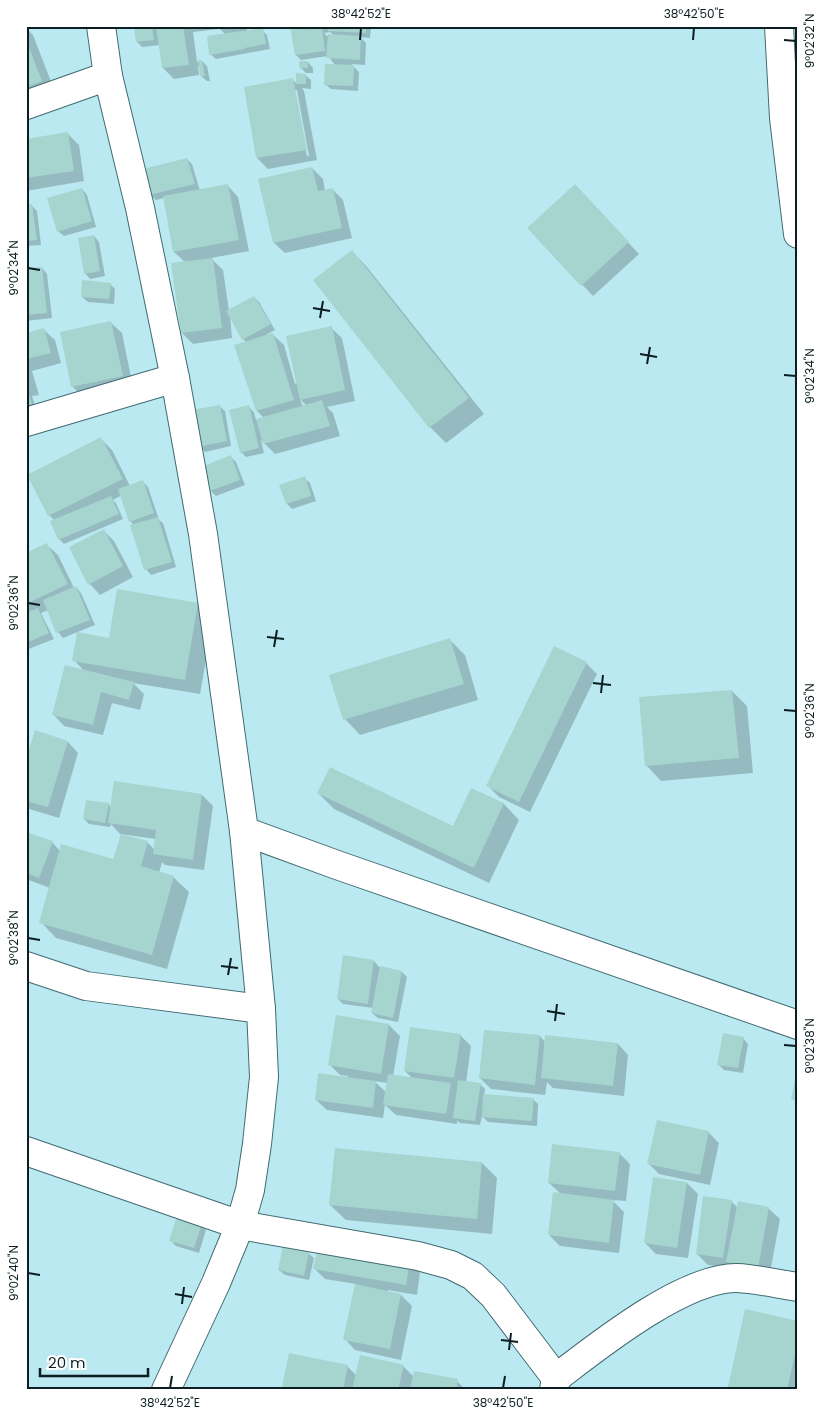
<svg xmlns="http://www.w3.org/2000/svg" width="824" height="1416" font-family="Poppins,sans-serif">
  <rect width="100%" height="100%" fill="#bbe9f1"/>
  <path fill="#0003" fill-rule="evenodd" d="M135,26H247V32L262,30L267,35L270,49L216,59L210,54L226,35L218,27V29L193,32L197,62L202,61L207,66L210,81H207L201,76L200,67H198L199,75L174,79L163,68L160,45L142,47L137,42Z
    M291,26H371L370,38L360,37L366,43L365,65L351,64L359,72L358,91L331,89L325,84L335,65L328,56L301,60L296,55ZM330,32L335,36H327L324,33Z
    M26,28L33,35L57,97L26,108Z
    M308,62L313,68V73H306L300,67Z
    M298,74L305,75L311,80V89L302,88L304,91L317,160L268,169L257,158L293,80L297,84ZM294,90H297L309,156H307Z
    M68,134L79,145L84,181L26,191V140Z
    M187,159L192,164L200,191L228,186L238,197L249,251L211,258L223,270L229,311L254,297L259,302L275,330L264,336L273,335L284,345L295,384L297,383L331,328L342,338L355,401L327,407L333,413L340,436L275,454L261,440L264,453L246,457L241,452L249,407L254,412L256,420L264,418L257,411L246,343L230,315L232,338L193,344L182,333L185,262L174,252L164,198L156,200L150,194ZM300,399L307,406L303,407Z
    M312,168L323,179L325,191L332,189L343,200L352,238L285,253L274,243Z
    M82,189L87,195L96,227L64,236L58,231Z
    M585,197L639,254L593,296L529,228Z
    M31,205L37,211L41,245L26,246V206Z
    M94,236L99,242L105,276L90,279L85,273Z
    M352,251L367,267L484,414L446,443L430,427L315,280Z
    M42,268L47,274L52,318L26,321V270Z
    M110,284L115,289L114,304L88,302L82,297Z
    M111,323L122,333L133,387L83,397L72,386Z
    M44,330L55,340L61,363L32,371L39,395L32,396L36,409L26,412V335Z
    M219,406L225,411L231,446L205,452L200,446Z
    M101,439L112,450L130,486L143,482L148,487L159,520L163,523L176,567L151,575L146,569L134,525L130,521L122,495L113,500L116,503L123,519L64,544L59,539L55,521L49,515L29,475Z
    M231,457L236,462L245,485L216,496L211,491L203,468Z
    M304,478L310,483L316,501L292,509L287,504Z
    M103,530L114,541L133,577L100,595L90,584Z
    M47,545L58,555L74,588L76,587L81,593L95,625L63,638L58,632L48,610L41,613L54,639L26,650V555Z
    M197,604L213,620L200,694L133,683L144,694L140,710L112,703L103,735L64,726L54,715L84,671L74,660L110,640Z
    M450,640L465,655L478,700L360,735L345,719Z
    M586,663L597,674L530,812L499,797L488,786Z
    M732,691L747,706L753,773L661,781L646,765Z
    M68,742L78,753L59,818L26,808V763Z
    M471,790L504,804L519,820L489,883L334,809L318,793L453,827Z
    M202,795L213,806L204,870L165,865L162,862L159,873L173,877L189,892L167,969L56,938L41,922L50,888L26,879V833L52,842L60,851L114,860L121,835L148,843L154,849L156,839L120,834L111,824L110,827L89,824L84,819L108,804L112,808Z
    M374,961L379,967L402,972L407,977L398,1022L378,1018L372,1013L373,1008L343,1004L338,999Z
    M337,1016L389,1025L400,1036L393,1076L413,1079L405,1071L460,1035L471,1046L466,1083L480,1084L485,1089L484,1096L533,1099L538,1104L537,1126L488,1122L482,1116L480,1125L460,1123L457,1121V1124L396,1115L385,1105L383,1118L327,1110L316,1100L348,1078V1076L340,1075L329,1064ZM374,1081L388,1083L387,1093Z
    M540,1036L545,1042L618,1044L628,1055L624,1096L553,1088L547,1082L545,1095L491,1089L480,1078Z
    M743,1038L748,1044L743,1073L724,1070L718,1064Z
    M708,1132L719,1143L710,1185L659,1174L648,1163Z
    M619,1153L630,1164L626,1201L612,1200L624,1212L619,1253L560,1246L549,1235L561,1194L549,1183Z
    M482,1163L497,1178L492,1234L346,1220L330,1205Z
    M687,1183L698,1194L688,1258L656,1254L645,1243Z
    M731,1201L738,1208L739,1203L769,1209L780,1219L769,1278L735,1268L708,1265L697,1254ZM738,1263L764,1268L738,1265Z
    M201,1225L206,1230L199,1253L176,1246L170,1240Z
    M308,1253L314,1258L309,1280L285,1275L279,1270Z
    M410,1262L420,1273L417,1295L388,1290V1292L401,1295L412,1306L401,1360L355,1350L345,1339L356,1284L325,1279L314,1268Z
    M798,1322V1390H732L729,1387Z
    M347,1366L357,1376L403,1366L414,1377L457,1381L466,1390H286L283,1387Z"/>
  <path fill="#a6d4cf" d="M134,26H152L154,40L136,42Z
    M156,26H183L189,65L162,68Z
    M290,26H321L306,30L322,28L325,51L295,55Z
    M328,26H366V33L328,31Z
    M263,28L266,44L245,48L243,39L245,49L209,55L207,36Z
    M328,34L361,36L360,60L326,58Z
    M26,40L42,81L26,87Z
    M198,60H202L205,76H200Z
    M299,61H308V68H299Z
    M325,64L354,65L353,86L324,85Z
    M296,73L306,74V84H296Z
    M293,78L307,150L256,158L244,87Z
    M68,132L74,171L26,178V139Z
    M187,158L195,184L149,195L143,169Z
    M312,167L318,191L333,188L342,228L273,243L258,179Z
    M228,184L239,240L173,252L163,196Z
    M575,184L629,242L581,286L527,228Z
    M82,188L92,221L57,232L47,198Z
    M32,204L37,240L26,241V205Z
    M94,235L100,271L84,274L78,238Z
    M352,250L469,398L429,428L313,280Z
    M213,258L222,328L181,333L171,263Z
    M42,267L47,313L26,315V268Z
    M82,280L111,283L109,299L81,297Z
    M254,296L271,324L242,340L226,311Z
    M111,321L123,376L71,387L60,332Z
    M332,326L345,390L300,400L286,336Z
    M44,328L51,353L26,359V333Z
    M273,333L294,400L256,411L234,345Z
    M26,387L32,404L26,406Z
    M322,400L330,426L263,444L256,419Z
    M220,405L227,441L198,447L191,410Z
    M249,405L259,448L240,453L229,410Z
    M101,437L123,479L48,516L27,475Z
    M231,455L240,480L210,491L201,467Z
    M305,476L311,496L286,504L279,485Z
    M143,480L154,513L129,522L118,489Z
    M111,496L119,514L58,540L50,521Z
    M158,517L172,562L144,570L130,525Z
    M104,529L123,566L88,585L69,547Z
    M47,543L68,584L26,604V553Z
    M76,586L90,620L56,633L43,600Z
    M117,589L198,603L185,680L72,661L77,632L109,638Z
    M38,608L49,633L26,643V613Z
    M450,638L464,684L343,720L329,675Z
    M554,646L587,662L519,802L486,786Z
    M65,665L134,682L129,700L101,692L93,725L52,715Z
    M732,690L739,758L645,766L639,697Z
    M35,730L68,741L48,807L26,801V759Z
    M330,767L453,826L471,788L504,803L474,868L317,793Z
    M114,781L202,794L193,860L153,854L156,830L108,823Z
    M86,800L109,803L105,823L83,819Z
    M26,832L53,841L39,878L26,873Z
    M121,834L148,841L141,866L174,876L152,955L39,923L61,844L113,859Z
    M343,955L374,960L368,1004L337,999Z
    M380,966L402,971L393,1018L371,1013Z
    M336,1015L389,1024L381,1074L328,1065Z
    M410,1027L461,1034L454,1078L404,1071Z
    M484,1030L540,1035L535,1085L479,1078Z
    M723,1033L744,1037L738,1068L717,1065Z
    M545,1035L618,1043L613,1086L541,1078Z
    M797,1068H798V1101L791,1100Z
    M318,1073L376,1081L373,1108L315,1100Z
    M388,1074L451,1083L446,1114L383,1105Z
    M458,1080L481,1083L475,1121L453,1118Z
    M483,1094L534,1098L532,1121L482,1117Z
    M657,1120L709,1131L700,1175L647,1164Z
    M552,1144L620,1152L615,1191L548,1183Z
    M335,1148L482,1162L477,1219L329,1205Z
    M653,1177L687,1182L677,1248L644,1243Z
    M553,1192L614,1200L609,1243L548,1235Z
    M703,1196L732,1200L723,1258L696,1254Z
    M738,1201L769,1207L758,1268L726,1262Z
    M177,1216L202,1224L194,1248L169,1241Z
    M318,1245L410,1261L406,1285L313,1269Z
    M283,1246L309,1252L304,1276L278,1270Z
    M355,1284L401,1294L390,1349L343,1340Z
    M745,1309L798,1321V1341L787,1390H740L728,1387Z
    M289,1353L348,1365L343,1390H293L282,1387Z
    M360,1355L404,1365L398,1390H352Z
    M414,1371L458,1379L456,1390H410Z"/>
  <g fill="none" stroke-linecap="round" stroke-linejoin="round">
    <g stroke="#406b72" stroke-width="30">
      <path id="minor" d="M779,26L784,118L798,234
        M26,105L108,76
        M26,422L175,378
        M244,831L337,865L798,1025
        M26,966L86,986L261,1009
        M26,1151L240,1225L418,1256L451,1265L473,1276L493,1295L556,1378
        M554,1390L556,1378C598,1346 684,1277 737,1278C757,1279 778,1284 798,1287"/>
    </g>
    <g stroke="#406b72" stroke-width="30">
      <path id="major" d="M101,26L108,76L140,208L175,378L203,534L244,831L261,1009L264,1077L257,1144L250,1190L240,1225L216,1283L166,1390"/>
    </g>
    <use href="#minor" stroke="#fff" stroke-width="28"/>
    <use href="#major" stroke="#fff" stroke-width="28"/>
  </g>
  <path fill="none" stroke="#0c1e21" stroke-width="2" d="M360,40L361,28M693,40L694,28M784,40L796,41M28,268L40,270M313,308L330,311M320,318L323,301M640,354L657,357M647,364L650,347M784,375L796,376M28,603L40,605M267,637L284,639M274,647L277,630M593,683L611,685M601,693L603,675M784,710L796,711M28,938L40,940M221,966L238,968M228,975L231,958M547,1011L565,1014M555,1021L557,1004M784,1045L796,1046M28,1273L40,1275M175,1294L192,1297M182,1304L184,1287M501,1340L518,1342M509,1350L511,1333M170,1388L172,1376M503,1388L505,1376"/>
  <rect width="824" height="1416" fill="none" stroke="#ffffff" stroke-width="55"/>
  <path d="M40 1368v8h108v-8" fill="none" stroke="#0c1e21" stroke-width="2.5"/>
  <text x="48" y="1368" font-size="15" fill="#0c1e21" stroke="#ffffff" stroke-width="4" paint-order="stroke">20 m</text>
  <rect x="28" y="28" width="768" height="1360" fill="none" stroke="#0c1e21" stroke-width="2"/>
  <g font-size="12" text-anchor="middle" fill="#0c1e21">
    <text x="361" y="18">38°42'52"E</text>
    <text x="694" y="18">38°42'50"E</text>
    <text transform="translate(810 41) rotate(-90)" y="4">9°02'32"N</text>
    <text transform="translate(14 268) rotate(-90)" y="4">9°02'34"N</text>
    <text transform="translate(810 376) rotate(-90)" y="4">9°02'34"N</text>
    <text transform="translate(14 603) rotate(-90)" y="4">9°02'36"N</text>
    <text transform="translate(810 711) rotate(-90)" y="4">9°02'36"N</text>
    <text transform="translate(14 938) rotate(-90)" y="4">9°02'38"N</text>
    <text transform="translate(810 1046) rotate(-90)" y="4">9°02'38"N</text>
    <text transform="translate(14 1273) rotate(-90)" y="4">9°02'40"N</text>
    <text x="170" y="1407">38°42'52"E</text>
    <text x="503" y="1407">38°42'50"E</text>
  </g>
</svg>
